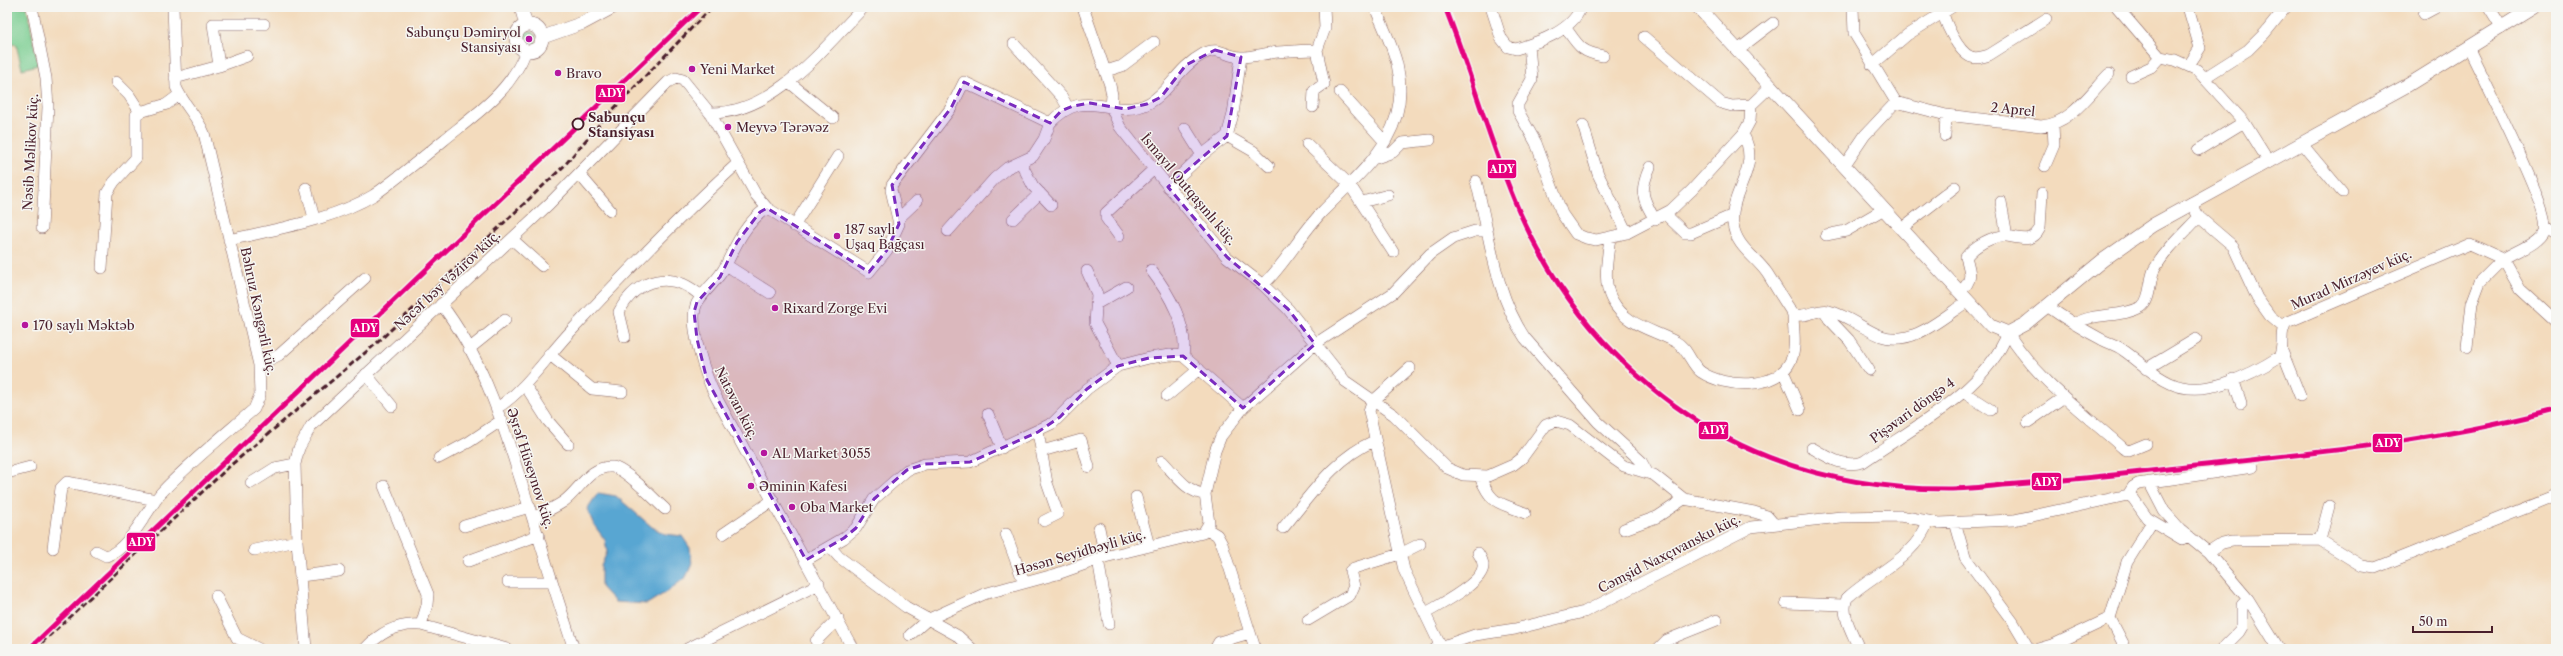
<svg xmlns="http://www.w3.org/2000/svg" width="2563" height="656" font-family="'Libre Caslon Text',serif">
  <rect width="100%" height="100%" fill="#f6f6f2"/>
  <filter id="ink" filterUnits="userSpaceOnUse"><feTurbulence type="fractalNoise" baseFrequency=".025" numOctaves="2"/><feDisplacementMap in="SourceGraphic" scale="8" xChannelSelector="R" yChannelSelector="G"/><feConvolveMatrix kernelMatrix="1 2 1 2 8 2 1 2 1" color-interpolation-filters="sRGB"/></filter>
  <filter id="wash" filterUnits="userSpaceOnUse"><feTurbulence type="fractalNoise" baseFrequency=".012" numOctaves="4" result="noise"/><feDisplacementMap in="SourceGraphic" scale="16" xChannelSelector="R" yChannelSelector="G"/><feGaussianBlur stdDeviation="0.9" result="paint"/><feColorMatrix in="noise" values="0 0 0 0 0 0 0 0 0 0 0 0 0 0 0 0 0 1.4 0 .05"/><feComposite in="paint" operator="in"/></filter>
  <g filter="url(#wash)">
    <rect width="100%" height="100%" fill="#f3dbbd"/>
    <path fill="#79cd90" stroke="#62765e" d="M7,7H27L38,65L22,69L16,44L8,45Z
      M521 39a8 8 0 1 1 16 0a8 8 0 1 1-16 0Z"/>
    <path fill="#59a6d2" stroke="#52627e" d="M598,493L616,496L652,527L665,534L682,536L690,548L692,564L686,577L668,591L647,604L615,602L601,587V566L607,552L605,540L594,525L587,509Z"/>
  </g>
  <g filter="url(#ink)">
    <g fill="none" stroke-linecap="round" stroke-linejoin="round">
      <g stroke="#85615e" stroke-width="12">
        <path id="minor" d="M32,7L46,78L48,107L42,228
          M1083,7L1110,85L1112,95L1111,107C1165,117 1166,74 1203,54C1219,45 1226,57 1241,57C1253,57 1266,53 1278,52C1291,51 1304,50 1317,50L1324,84L1314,91L1313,107
          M1491,7L1501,38L1508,47L1516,49C1539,42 1572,31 1581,7
          M1853,7L1854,33L1896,102
          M1942,7C1943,20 1958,52 1971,57C1977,59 1983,57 1989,55L2046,19
          M2117,7L2160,57L2175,60L2197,70L2244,122L2269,162
          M2188,7L2200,48L2189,65
          M2489,7L2502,28
          M2424,14L2437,7
          M1565,27C1578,45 1580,52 1603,56
          M1644,37L1721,103L1732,106L1751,105
          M1014,44L1062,97L1068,108
          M1529,45L1532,79L1518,104V111L1536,143L1562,214L1576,234L1586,238L1596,240L1627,233L1671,210L1692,190L1743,134
          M1739,49L1773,23
          M2469,49C2481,75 2551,210 2545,229C2540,243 2515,251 2503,259L2520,289L2556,322
          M1317,50L1325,28L1324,7
          M247,56L219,66L213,24H264
          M1872,65L1907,35L1952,7
          M1106,71L1122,66L1154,42
          M2131,76L2151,67L2160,57
          M175,78L219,66
          M2204,78L2248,50L2265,33L2286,7
          M116,82L129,95L140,112
          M789,82L833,118
          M1771,86L1751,105L1750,121L1743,134C1762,169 1729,190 1733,224C1736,247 1755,256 1767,273C1776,287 1784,301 1793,314C1805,319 1817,308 1829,311C1847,315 1863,329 1881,336C1913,347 1943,317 1968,301
          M1340,92L1385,142
          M710,113L756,195L767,208C747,221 736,244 726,265C719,280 705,289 697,303C687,323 706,378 716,397L853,649
          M1583,125L1598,174L1627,233
          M1185,128L1202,155
          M1227,136L1253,151L1269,166
          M1945,136L1946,115
          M1307,144L1350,185L1393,252
          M2302,144L2342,192
          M2198,150L2244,122
          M1376,158L1393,152L1402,143L1430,140
          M1021,163L1033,186L1051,205
          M1844,166L1865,135L1896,102L1946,115L2041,126C2071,124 2089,94 2109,74
          M2045,166L2054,145L2053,125
          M1650,167C1639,192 1642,197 1655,220
          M579,174L610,210
          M1476,181C1490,235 1494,292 1525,338L1598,422L1641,461L1647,472
          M1168,187L1202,155L1227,136L1233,114L1241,57
          M306,188L314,218
          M1362,202L1388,195
          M2001,202L2007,236
          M2191,203L2199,217L2233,246L2257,298L2270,316L2283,327
          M767,208L869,272L887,250L899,224L891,190L892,185L951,108L964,82L1050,123C1070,102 1084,102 1111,107L1120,127L1139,151L1227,257L1263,285L1288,309L1345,381L1394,415L1447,468L1463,475L1488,476L1513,465L1522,458L1546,425L1556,421L1570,425L1614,459L1624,466L1654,475L1684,499L1754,512L1767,516L1774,524
          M1665,214L1685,233H1691L1733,215
          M899,218L917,201
          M1013,219L1040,193
          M794,226L838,156
          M2546,226L2556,232
          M1902,228L1955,187
          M948,231L995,178L1007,168L1033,156L1044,139L1050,123
          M1826,235L1846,231L1884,209
          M1119,236L1106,218V213L1154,169
          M1610,237C1608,257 1602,282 1612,300C1626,326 1652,329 1676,342C1688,348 1691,365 1701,372C1725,388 1777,391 1791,360C1797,347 1793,328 1793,314
          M512,239L542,266
          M229,240C275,229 333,220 374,195C398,178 421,159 444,140C476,114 511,91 526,51
          M726,265L770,293
          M102,268L107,193L114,182L136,158V115L140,112L167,104L179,95
          M1151,270C1168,292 1189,327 1183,356
          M1087,271L1097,294L1095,323L1118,366
          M1263,285C1286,263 1300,235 1322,212C1364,169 1413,132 1397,64C1392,44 1382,25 1375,7
          M1960,292C1973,280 1971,274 1966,257C1974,246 1993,235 2007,236C2021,238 2032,244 2040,228L2042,193
          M441,304C479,353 500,414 518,472C537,531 554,590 574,649
          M1096,304L1126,287
          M2047,306C2064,318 2082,329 2101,339C2108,343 2117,345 2123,350C2139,361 2152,375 2170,383C2203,399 2251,375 2279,357C2286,344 2277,333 2288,322L2470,244L2503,259L2480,282L2472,303L2467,347
          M1825,311L1829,319L1849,340L1869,370
          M2074,324C2095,312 2121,318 2141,307C2151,301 2149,280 2154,270C2165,250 2184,233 2199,217
          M2008,333C2037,380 2084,413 2124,449L2129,451L2146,444
          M625,337L619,312C637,277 672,270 701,296
          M469,349L505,320
          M2282,351L2300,396
          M549,354L592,389L622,392
          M259,365L279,355L365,278
          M1410,368L1372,402L1369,411L1404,570L1442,649
          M2146,369L2196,339
          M1783,371L1800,410
          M366,374L392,406
          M2233,379L2241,403
          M525,385L548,421L568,444
          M1963,392L1991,410
          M1167,396L1199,369
          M497,408C527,389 547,356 572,330C626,272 680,216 738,163
          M988,414L1002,448
          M2028,422L2064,397
          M1038,432L1047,483L1058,514L1044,521
          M1812,448C1830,458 1843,468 1863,462C1912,428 1985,391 2008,333
          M1042,451L1081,440L1089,467
          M439,458L469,442L502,420
          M1162,461C1174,473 1187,493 1205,494
          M7,473L30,467
          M1480,477C1493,507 1498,501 1525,513
          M2149,482L2164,511L2180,529L2208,552L2248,599L2279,649
          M251,483L275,468L295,464
          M384,486L428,594L427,605L421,625
          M2128,495L2133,487L2138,484L2253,467
          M1136,497L1149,546
          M533,518C543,513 554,508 563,502C579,491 590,465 612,467C625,468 654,499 665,509
          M1955,522L1965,557L2013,622L2029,649
          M464,526L530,507
          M1099,528L1105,557
          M1283,528C1311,495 1333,459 1374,441
          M1207,529L1217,535L1222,544L1254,645
          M1624,529L1657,517L1684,499
          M723,534L773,500
          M1006,534L1024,583
          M2320,540L2329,506
          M53,548L61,488L67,482L156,500
          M831,548L839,557L906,607L958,636L972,649
          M254,550L297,541
          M96,551L106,556C127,552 148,509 161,493C189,463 223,436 254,409L260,395L259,365L204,133C197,116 183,104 176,87L173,7
          M2208,552L2222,543L2232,541L2320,540L2362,566L2375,568L2556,496
          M1098,559L1109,624
          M806,560L844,538L856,528L874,499L907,470L925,464L970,462L1053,423L1087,389L1118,366L1149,358L1170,355L1183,356L1243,408
          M468,561L539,535
          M301,576L339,571
          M508,582H551
          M216,596L237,638L259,649
          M1786,603L1844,605
          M1426,613C1439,605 1485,582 1483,565C1483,561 1480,556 1478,553
          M2110,618L2126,649
          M1308,620L1350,595L1354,586L1350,571L1354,568L1400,554L1420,544
          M910,635L927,620L984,594L1057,574L1105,557L1203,533L1209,523L1205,494L1215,451L1221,436L1243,408L1315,344L1393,293L1430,254L1453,238L1475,231H1487
          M816,641L838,619
          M306,649L297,541L295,464L299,448L311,426L549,204L668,82L676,78L683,80L710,113C774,114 823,48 864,7
          M365,649C380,632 399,623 421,625L507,649
          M687,649L819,584
          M1215,649L1219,642L1250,633
          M1435,649L1475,635L1515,629L1584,612L1751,527L1841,517L1900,516L1939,523L2014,520L2128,495L2133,498L2147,518L2182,539L2189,536
          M1658,649L1667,640L1717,620
          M1859,649C1853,633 1840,615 1847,598C1874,573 1916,558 1928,521
          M2038,649L2055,644L2110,618L2127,562L2152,522
          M2222,649L2239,632L2242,627V605L2248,599"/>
      </g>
      <g stroke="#85615e" stroke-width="14">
        <path id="tertiary" d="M521,7L526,25
          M1698,7L1991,326L2008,333L2025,324L2103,260L2153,225L2408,85L2534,7
          M516 38a13 13 0 1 1 26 0a13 13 0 1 1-26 0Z
          M543,37L583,23L613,7"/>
      </g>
      <use href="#minor" stroke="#fff" stroke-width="11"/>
      <use href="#tertiary" stroke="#fff" stroke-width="13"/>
      <path stroke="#4a1f2b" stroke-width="3" stroke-dasharray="6 3" stroke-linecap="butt" d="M35,649L231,465L378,342L564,166L602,121L712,7"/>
      <g stroke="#f6f6f2" stroke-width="8">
        <path id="rail-1" d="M1445,7C1489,117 1505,219 1581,315C1675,433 1797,489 1947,489C1966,489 1984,487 2002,485C2067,481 2131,473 2195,466C2316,453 2438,441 2556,410
          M29,649L701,7"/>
      </g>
      <use href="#rail-1" stroke="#e5007d" stroke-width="5"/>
    </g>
  </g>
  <path fill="#7b2cbf" fill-opacity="0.2" stroke="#7b2cbf" stroke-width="3" stroke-dasharray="8 5" stroke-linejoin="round" d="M1215,50L1241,57L1227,136L1168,187L1227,257L1288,309L1315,344L1243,408L1183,356L1149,358L1118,366L1087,389L1060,417L1038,432L970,462L925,464L907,470L874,499L856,528L844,538L806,560L707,380L697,339L694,312L697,302L720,277L737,242L760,212L767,208L869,272L887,250L899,224L892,185L951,108L964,82L1050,123L1061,111L1073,106L1090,103L1125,109L1147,104L1161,97L1186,65Z"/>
  <g fill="#b5179e" stroke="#f6f6f2" stroke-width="1.5">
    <circle cx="529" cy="39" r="4"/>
    <circle cx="692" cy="69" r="4"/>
    <circle cx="558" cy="73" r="4"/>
    <circle cx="728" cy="127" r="4"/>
    <circle cx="837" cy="236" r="4"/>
    <circle cx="775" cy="308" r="4"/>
    <circle cx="25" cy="325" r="4"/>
    <circle cx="764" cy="453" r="4"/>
    <circle cx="751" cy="486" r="4"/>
    <circle cx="792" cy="507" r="4"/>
  </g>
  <circle fill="#f6f6f2" stroke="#4a1f2b" stroke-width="2" cx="578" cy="124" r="5.5"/>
  <g text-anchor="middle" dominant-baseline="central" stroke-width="3" stroke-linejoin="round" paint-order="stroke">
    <g font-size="13" fill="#4a1f2b" stroke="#f6f6f2" text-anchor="start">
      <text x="521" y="32" text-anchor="end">Sabunçu Dəmiryol<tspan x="521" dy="15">Stansiyası</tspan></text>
      <text x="700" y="69">Yeni Market</text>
      <text x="566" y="73">Bravo</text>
      <text x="736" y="127">Meyvə Tərəvəz</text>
      <text x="845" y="229">187 saylı<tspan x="845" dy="15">Uşaq Bağçası</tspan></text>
      <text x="783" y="308">Rixard Zorge Evi</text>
      <text x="33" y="325">170 saylı Məktəb</text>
      <text x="772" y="453">AL Market 3055</text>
      <text x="759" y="486">Əminin Kafesi</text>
      <text x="800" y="507">Oba Market</text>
    </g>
    <g font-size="13" fill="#4a1f2b" stroke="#f6f6f2">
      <text transform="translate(2013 109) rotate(6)">2 Aprel</text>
      <text transform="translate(30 152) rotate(-87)">Nəsib Məlikov küç.</text>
      <text transform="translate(1189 189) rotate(50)">İsmayıl Qutqaşınlı küç.</text>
      <text transform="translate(2351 279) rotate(-24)">Murad Mirzəyev küç.</text>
      <text transform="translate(447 280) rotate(-43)">Nəcəf bəy Vəzirov küç.</text>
      <text transform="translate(259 311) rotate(78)">Bəhruz Kəngərli küç.</text>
      <text transform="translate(737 403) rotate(63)">Natəvan küç.</text>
      <text transform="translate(1912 410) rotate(-36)">Pişəvari döngə 4</text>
      <text transform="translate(531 468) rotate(72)">Əşrəf Hüseynov küç.</text>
      <text transform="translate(1080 552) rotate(-16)">Həsən Seyidbəyli küç.</text>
      <text transform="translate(1669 553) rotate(-27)">Cəmşid Naxçıvansku küç.</text>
    </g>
    <g font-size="13" font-weight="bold" fill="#4a1f2b" stroke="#f6f6f2" text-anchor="start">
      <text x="588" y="117">Sabunçu<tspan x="588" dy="15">Stansiyası</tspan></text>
    </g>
  </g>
  <g stroke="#f6f6f2" stroke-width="1.5">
    <rect x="595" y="84" width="31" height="19" rx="4" fill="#e5007d"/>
    <rect x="1487" y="159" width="30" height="20" rx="4" fill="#e5007d"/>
    <rect x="350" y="318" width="30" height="20" rx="4" fill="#e5007d"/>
    <rect x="1698" y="421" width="31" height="19" rx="4" fill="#e5007d"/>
    <rect x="2372" y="433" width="31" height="20" rx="4" fill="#e5007d"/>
    <rect x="2031" y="472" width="31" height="19" rx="4" fill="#e5007d"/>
    <rect x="126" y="532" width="30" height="20" rx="4" fill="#e5007d"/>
  </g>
  <g font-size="11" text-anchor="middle" font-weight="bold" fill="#fff">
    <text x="611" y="97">ADY</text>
    <text x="1502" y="173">ADY</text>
    <text x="365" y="332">ADY</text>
    <text x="1714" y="434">ADY</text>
    <text x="2388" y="447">ADY</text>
    <text x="2046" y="486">ADY</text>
    <text x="141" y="546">ADY</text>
  </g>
  <rect width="2563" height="656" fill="none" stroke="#f6f6f2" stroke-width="24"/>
  <path d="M2413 626v6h79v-6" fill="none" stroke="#4a1f2b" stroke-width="2"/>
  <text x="2419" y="626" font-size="12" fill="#4a1f2b" stroke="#f6f6f2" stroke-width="3" paint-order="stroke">50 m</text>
</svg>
